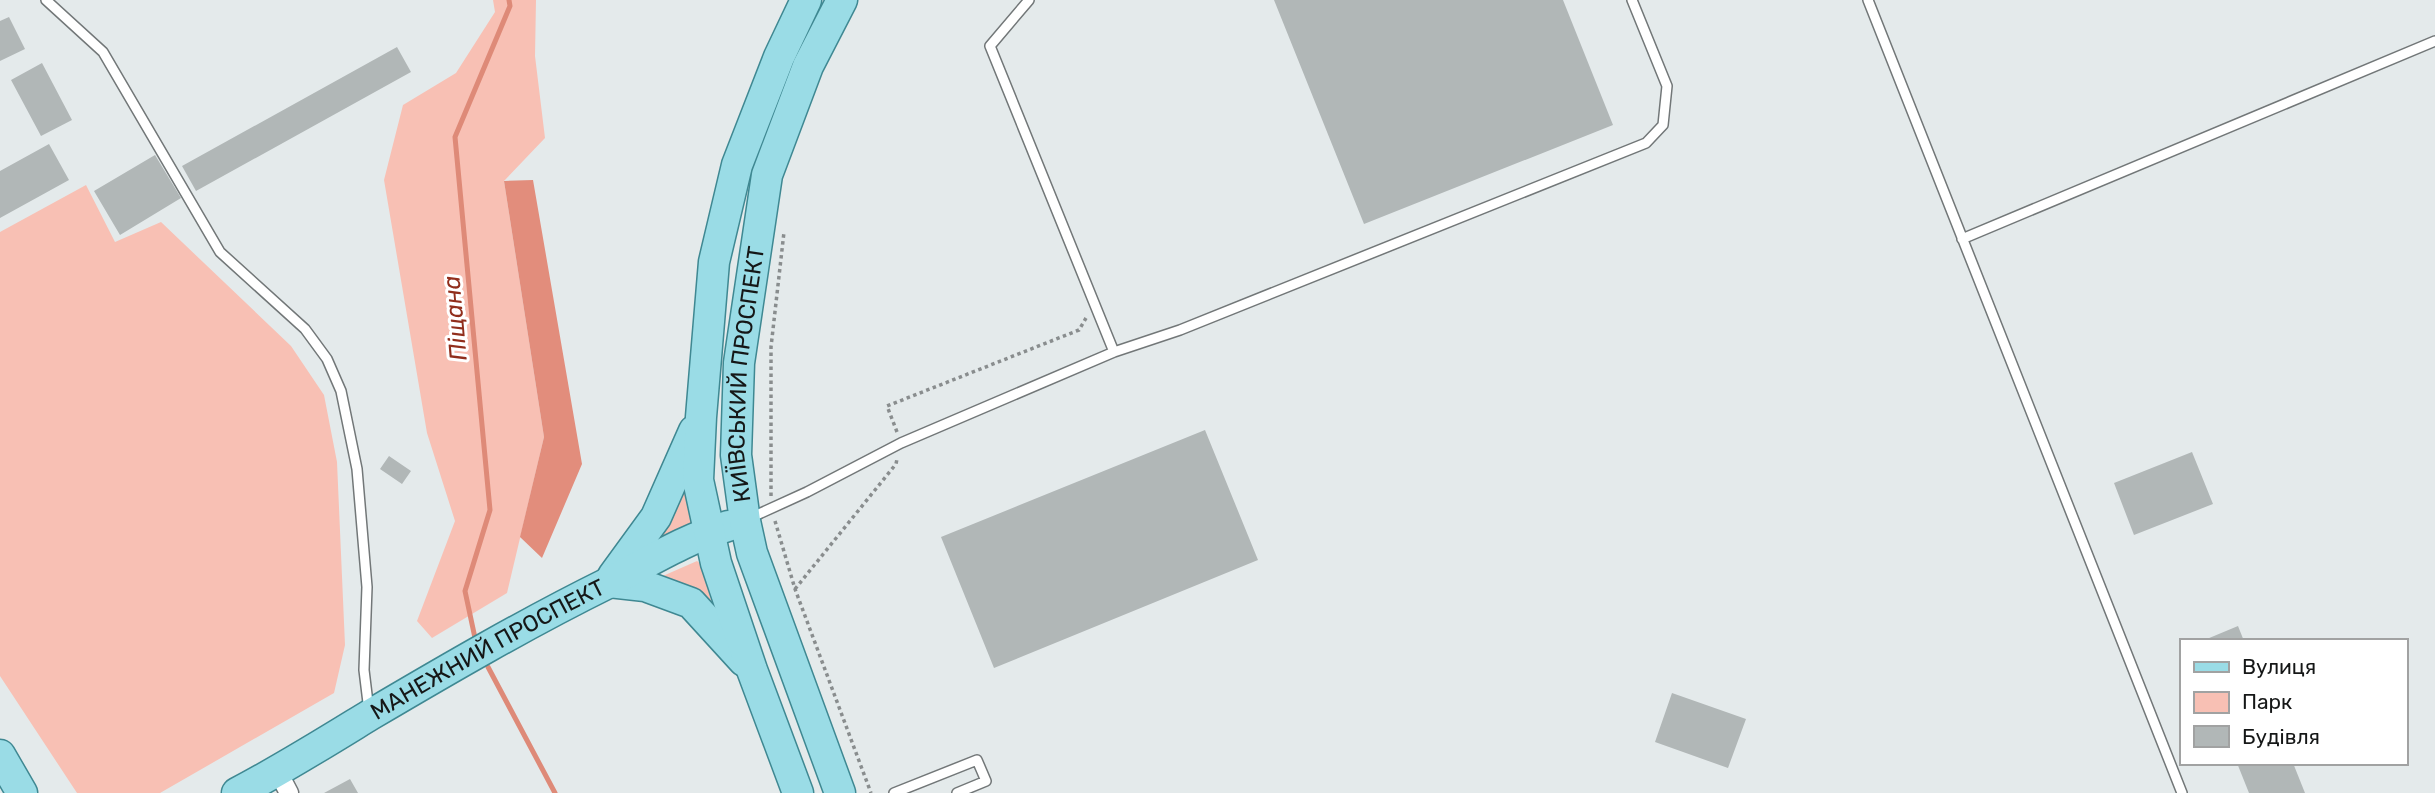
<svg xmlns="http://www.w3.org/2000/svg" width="2435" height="793" font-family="Rubik,sans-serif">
  <rect width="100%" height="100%" fill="#e4eaeb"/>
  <path fill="#f8c0b4" d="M493,0H536L535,56L545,138L504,181L544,437L507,593L432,638L417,621L455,521L427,433L384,180L403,105L456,73L495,12Z
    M86,185L115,242L161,222L291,346L324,395L337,462L345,645L334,693L160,793H77L0,676V232Z
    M686,473L694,520L690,526L645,550Z
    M697,561L701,564L712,604L656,579Z"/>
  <path fill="#e28d7c" d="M533,180L582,464L542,558L520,537L544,437L504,181Z"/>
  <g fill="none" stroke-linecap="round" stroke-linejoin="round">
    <path stroke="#de8a78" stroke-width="5" d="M475,638L465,591L490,510L455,137L510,6L509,0
      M488,667L555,793"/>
  </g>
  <path fill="#b1b7b7" d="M1274,0H1563L1613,125L1364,224Z
    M9,17L25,49L0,61V21Z
    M397,47L411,72L196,191L182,166Z
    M42,63L72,120L41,136L11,80Z
    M49,144L69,180L0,218V171Z
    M155,155L181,198L120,235L94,191Z
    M1205,430L1258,560L994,668L941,537Z
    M2192,452L2213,504L2134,535L2114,483Z
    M389,456L411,471L402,484L380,469Z
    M2238,626L2244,641H2202Z
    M1672,693L1746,719L1728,768L1655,742Z
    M2237,763H2293L2305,793H2249Z
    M350,779L358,793H324Z"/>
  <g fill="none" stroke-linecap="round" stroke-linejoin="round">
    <g stroke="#727778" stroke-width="12">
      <path id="lane" d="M46,0L103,52L220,252L305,329L327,359L341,391L357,469L367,587L364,670L369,711
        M1868,0L2182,793
        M1962,239L2435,41
        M1114,352L1180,330L1646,143L1663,125L1667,86L1632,0
        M750,518L807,492L901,443L1114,352L990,46L1029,0
        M894,793L977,760L986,781L957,793"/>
    </g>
    <g stroke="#727778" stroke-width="21">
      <path id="street" d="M278,772L289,793"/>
    </g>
    <g stroke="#3f8892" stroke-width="33">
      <g id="primary">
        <path d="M613,576L656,517L694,431"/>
        <path d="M609,582L645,586L691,603L744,661"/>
        <path d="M0,755L22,793"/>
        <path id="s1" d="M237,793C283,769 326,742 370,715C448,669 527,623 608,583C647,563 685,539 728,526"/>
        <path d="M798,793L752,670L716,563L698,480L701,417L714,262L737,165L779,57L806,0"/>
        <path id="s2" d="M840,793L752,553L745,521L736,455L739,363L767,175L808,66L842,0"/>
      </g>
    </g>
    <path stroke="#898d8e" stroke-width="3.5" stroke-dasharray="3.5 3.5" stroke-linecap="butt" d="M897,432L887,406L1079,330L1086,318
      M771,496V347L784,232
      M775,521L795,589L871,793
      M795,589L896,464L897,459"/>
    <use href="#lane" stroke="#fff" stroke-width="9"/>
    <use href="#street" stroke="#fff" stroke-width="18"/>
    <use href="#primary" stroke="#9adce6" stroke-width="30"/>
  </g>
  <g text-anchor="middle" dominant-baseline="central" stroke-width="6" stroke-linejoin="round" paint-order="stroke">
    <g font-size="23" fill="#151717" stroke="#fff">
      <text stroke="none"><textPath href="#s2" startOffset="436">КИЇВСЬКИЙ ПРОСПЕКТ</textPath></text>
      <text stroke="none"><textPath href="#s1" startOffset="289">МАНЕЖНИЙ ПРОСПЕКТ</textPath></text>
    </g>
    <g font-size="24" font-style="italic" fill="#912e1c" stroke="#fff">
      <text transform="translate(455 318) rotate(-95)">Піщана</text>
    </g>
  </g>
  <rect x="2180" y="639" width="228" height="126" fill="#ffffff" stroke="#a1a2a2" stroke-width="2"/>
  <rect x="2194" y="662" width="35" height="10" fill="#9adce6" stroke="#a1a2a2" stroke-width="2"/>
  <text x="2242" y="674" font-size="21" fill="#151717">Вулиця</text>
  <rect x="2194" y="692" width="35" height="21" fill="#f8c0b4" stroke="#a1a2a2" stroke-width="2"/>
  <text x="2242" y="709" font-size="21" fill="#151717">Парк</text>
  <rect x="2194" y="726" width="35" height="21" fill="#b1b7b7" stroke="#a1a2a2" stroke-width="2"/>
  <text x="2242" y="744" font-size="21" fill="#151717">Будівля</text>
</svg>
